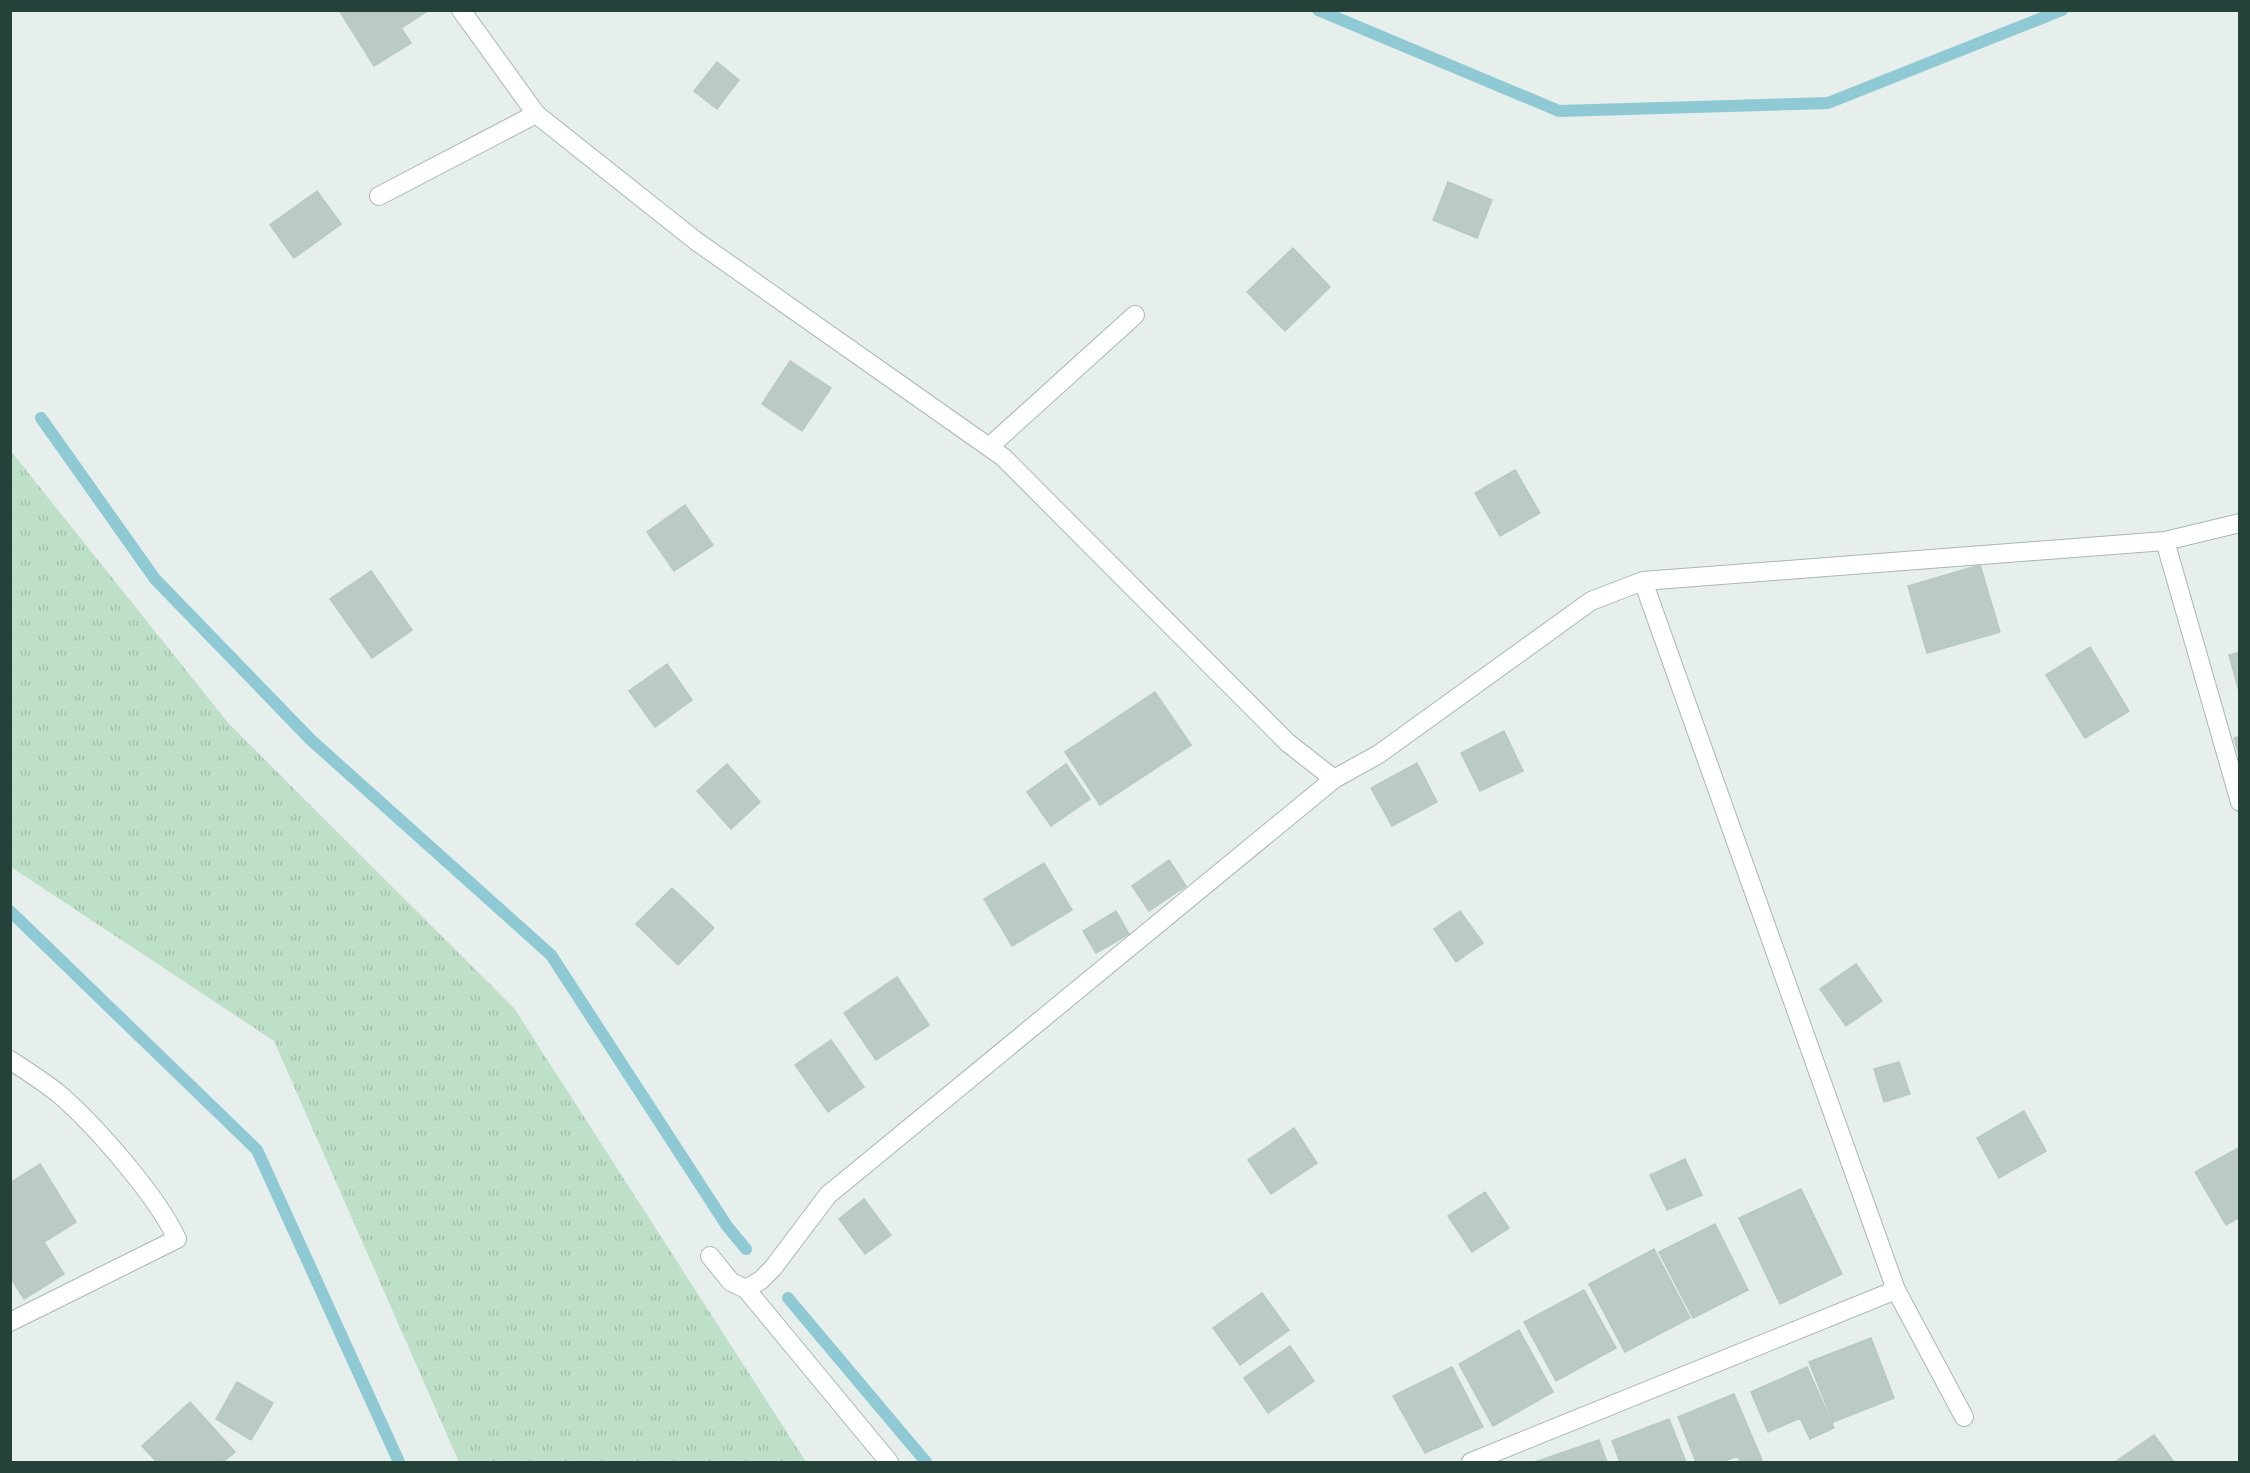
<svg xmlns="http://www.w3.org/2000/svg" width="2250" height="1473" font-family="'Nunito Sans',sans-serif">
  <defs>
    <pattern id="grass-tufts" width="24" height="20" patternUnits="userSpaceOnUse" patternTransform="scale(1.5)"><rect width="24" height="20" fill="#bfe0c8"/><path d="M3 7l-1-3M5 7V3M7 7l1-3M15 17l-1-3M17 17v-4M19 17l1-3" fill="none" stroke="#a4c1ad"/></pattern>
  </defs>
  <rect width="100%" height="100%" fill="#e6efeb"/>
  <path fill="url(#grass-tufts)" d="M10,450L229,724L514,1008L806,1462H459L274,1041L11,867Z"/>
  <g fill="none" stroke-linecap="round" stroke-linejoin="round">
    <path stroke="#8ec9d4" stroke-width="12" d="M1318,10L1559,111L1828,103L2062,10
      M41,418L155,579L311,740L551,955L727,1226L746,1249
      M10,911L257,1150L399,1462
      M788,1298L926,1462"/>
  </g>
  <path fill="#bbcac4" stroke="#b8c9c2" stroke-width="1.5" d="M339,10H425L426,12L401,28L411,43L374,66Z
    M717,62L739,80L717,109L694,91Z
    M1448,182L1492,200L1477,238L1433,220Z
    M317,191L341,224L294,258L270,225Z
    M1293,248L1330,287L1285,331L1247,292Z
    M790,361L831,388L802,431L762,404Z
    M1515,470L1540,513L1500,536L1475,493Z
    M685,505L713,545L674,571L647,532Z
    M1980,565L2000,632L1927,653L1908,586Z
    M371,571L412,630L372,658L330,599Z
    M2090,647L2129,711L2085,738L2046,675Z
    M2240,652V695L2229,655Z
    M667,664L692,700L655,727L629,691Z
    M1155,692L1191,745L1100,805L1065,752Z
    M1504,731L1523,771L1480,791L1461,753Z
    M2240,736V759L2234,738Z
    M1417,763L1437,802L1392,826L1371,788Z
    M727,764L760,802L731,829L697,791Z
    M1066,764L1090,799L1051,826L1027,792Z
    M1169,860L1186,886L1149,911L1132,886Z
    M1044,863L1072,910L1012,946L984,899Z
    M672,888L714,928L678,965L636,924Z
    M1116,911L1129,934L1096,953L1083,931Z
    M1460,911L1483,943L1456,962L1434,929Z
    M1856,964L1882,1001L1846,1026L1820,989Z
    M897,977L929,1025L876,1060L844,1013Z
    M831,1040L864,1087L828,1112L795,1065Z
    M1899,1062L1910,1094L1884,1102L1874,1069Z
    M2024,1111L2046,1151L1999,1178L1977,1138Z
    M1294,1128L1317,1163L1271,1194L1248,1160Z
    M2240,1147V1217L2226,1225L2195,1172Z
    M1685,1159L1702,1195L1667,1210L1650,1175Z
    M40,1164L76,1222L44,1242L64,1274L24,1299L10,1277V1183Z
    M1801,1189L1842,1274L1780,1304L1739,1218Z
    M1485,1192L1509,1228L1472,1252L1448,1216Z
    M864,1199L891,1235L865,1254L839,1219Z
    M1715,1224L1748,1290L1693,1318L1659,1252Z
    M1654,1249L1690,1318L1625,1352L1589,1284Z
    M1584,1290L1616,1348L1556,1381L1524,1322Z
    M1262,1293L1289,1330L1240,1365L1213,1328Z
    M1519,1330L1553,1392L1493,1426L1459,1364Z
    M1871,1338L1894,1398L1833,1422L1809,1362Z
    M1290,1346L1314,1381L1268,1413L1244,1378Z
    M1452,1367L1483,1427L1425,1453L1393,1396Z
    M1807,1367L1834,1428L1810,1439L1800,1418L1768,1432L1751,1392Z
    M237,1382L273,1403L251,1440L216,1419Z
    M1734,1394L1762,1460L1740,1462L1738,1456L1722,1462H1696L1678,1417Z
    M190,1402L235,1452L223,1462H157L142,1446Z
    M1669,1419L1686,1462H1620L1612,1441Z
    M2154,1435L2174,1462H2115Z
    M1599,1440L1607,1462H1535Z"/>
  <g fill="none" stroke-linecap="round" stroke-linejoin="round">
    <g stroke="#a8b8b2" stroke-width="20">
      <path id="street" d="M461,10L536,114L696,241L1003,457L1288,743L1334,779
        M379,196L536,114
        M989,447L1135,315
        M2165,541L2240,802
        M1643,581L1896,1290L1964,1417
        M10,1060C27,1071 44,1082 59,1094C96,1126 157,1196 177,1239L10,1322
        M710,1256L731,1282L746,1289L761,1280L773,1268L828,1195L1334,779L1379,754L1591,601L1643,581L2165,541L2240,523
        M746,1289L889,1462
        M1471,1462L1896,1290"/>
    </g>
    <use href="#street" stroke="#fff" stroke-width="18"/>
  </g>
  <rect width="2250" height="1473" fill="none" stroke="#24423a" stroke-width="24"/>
</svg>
